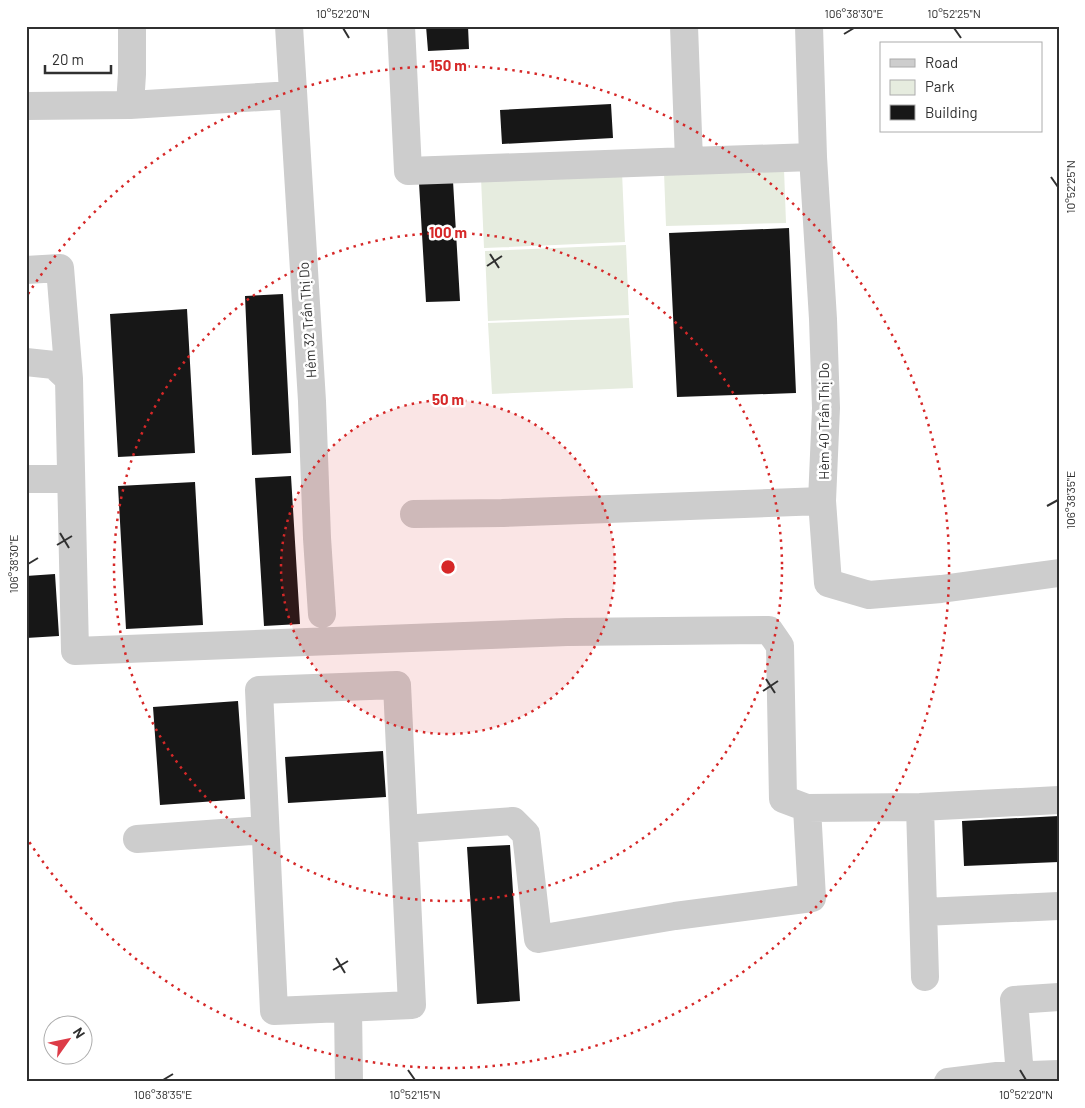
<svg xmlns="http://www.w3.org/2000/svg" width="1085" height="1108" font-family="Barlow,sans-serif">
  <rect width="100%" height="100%" fill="#fff"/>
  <path fill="#e6ecdf" d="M784,169L786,223L666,226L664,172Z
    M622,172L625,242L484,248L481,178Z
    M626,245L629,315L488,321L485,251Z
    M629,318L633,388L492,394L488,323Z"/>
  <path fill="#171717" d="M426,26H468L469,49L428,51Z
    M611,104L613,138L502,144L500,110Z
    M453,181L460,301L426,302L419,183Z
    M789,228L796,393L677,397L669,233Z
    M283,294L291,453L252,455L245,296Z
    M187,309L195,453L118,457L110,314Z
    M291,476L300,624L264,626L255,478Z
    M195,482L203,625L126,629L118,486Z
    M55,574L59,636L26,638V576Z
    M238,701L245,799L160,805L153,707Z
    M383,751L386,797L288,803L285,757Z
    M1059,816V862L964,866L962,821Z
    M510,845L520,1001L477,1004L467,847Z"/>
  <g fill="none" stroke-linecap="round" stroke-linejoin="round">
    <path stroke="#cdcdcd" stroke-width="28" d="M289,26L312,401L317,538L322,614
      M401,26L408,171L689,161
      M684,26L689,161L813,157
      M809,26L813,157L823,319L826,408L822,501L828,583L869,595L941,589L1059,573
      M130,105L293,95
      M26,106L130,105L132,74V26
      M26,270L60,268L69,379
      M26,362L54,365L69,379L75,651L567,632L769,630L780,646L783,799L807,808
      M26,479H71
      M414,514L502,513L822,501
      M397,685L412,1005L274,1011L259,690Z
      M920,807L925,977
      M404,829L513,821L526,834L538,939L675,916L812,898L807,808L920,807L1059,800
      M137,839L265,830
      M923,912L1059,906
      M348,1008L349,1082
      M1020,1076L1014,1000L1059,997
      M948,1082L997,1076L1059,1074"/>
  </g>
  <path fill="none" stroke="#303030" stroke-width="2" d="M343,28L349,38M954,28L961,38M844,34L854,28M1051,177L1058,187M490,254L499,268M487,266L502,256M1047,506L1058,500M60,533L69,548M57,545L72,536M28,564L38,558M766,679L775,693M763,691L778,681M336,958L345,973M333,970L348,961M408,1070L415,1080M1020,1070L1026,1080M163,1080L173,1074"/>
  <circle cx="448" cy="567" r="167" fill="#d62828" fill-opacity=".12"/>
  <g fill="none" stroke="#d62828" stroke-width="2.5" stroke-dasharray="2.5 5">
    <circle cx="448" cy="567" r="167"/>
    <circle cx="448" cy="567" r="334"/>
    <path d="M28 294A501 501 0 1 1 28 840"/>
  </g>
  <g text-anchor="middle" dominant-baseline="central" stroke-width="5" stroke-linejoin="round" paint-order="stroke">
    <g font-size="14" fill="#303030" stroke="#fff">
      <text transform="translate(307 320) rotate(-94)">Hẻm 32 Trần Thị Do</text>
      <text transform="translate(823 421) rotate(-90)">Hẻm 40 Trần Thị Do</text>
    </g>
  </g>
  <circle cx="448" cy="567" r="8" fill="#d62828" stroke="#fff" stroke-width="2.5"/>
  <g font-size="15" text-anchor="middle" font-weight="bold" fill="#d62828" stroke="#fff" stroke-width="5" stroke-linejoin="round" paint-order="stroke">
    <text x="448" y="71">150 m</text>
    <text x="448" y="238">100 m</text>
    <text x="448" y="405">50 m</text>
  </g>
  <rect width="1085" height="1108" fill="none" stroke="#ffffff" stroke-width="55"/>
  <rect x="880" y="42" width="162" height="90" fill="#ffffff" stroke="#acacac"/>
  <rect x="890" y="59" width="25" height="8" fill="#cdcdcd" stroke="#acacac"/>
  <text x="925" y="68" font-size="15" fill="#303030">Road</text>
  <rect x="890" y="80" width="25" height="15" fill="#e6ecdf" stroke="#acacac"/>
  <text x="925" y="92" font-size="15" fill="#303030">Park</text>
  <rect x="890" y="105" width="25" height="15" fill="#171717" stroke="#acacac"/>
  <text x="925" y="118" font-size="15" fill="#303030">Building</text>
  <g transform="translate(68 1040) rotate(57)"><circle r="24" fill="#ffffff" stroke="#acacac"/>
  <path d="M0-4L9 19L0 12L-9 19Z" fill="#dd3c48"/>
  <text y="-8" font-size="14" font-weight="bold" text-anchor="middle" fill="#303030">N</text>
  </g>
  <path d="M45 65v8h66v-8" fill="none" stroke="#303030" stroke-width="2.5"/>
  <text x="52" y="65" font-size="15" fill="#303030" stroke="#ffffff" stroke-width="4" paint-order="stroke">20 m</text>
  <rect x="28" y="28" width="1030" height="1052" fill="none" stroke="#303030" stroke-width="2"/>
  <g font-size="12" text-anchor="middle" fill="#303030">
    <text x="343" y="18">10°52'20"N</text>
    <text x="854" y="18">106°38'30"E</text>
    <text x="954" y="18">10°52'25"N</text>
    <text transform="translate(1071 187) rotate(-90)" y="4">10°52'25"N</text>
    <text transform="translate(1071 500) rotate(-90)" y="4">106°38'35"E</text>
    <text transform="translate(14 564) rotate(-90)" y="4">106°38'30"E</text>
    <text x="163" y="1099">106°38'35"E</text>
    <text x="415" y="1099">10°52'15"N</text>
    <text x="1026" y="1099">10°52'20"N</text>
  </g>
</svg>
